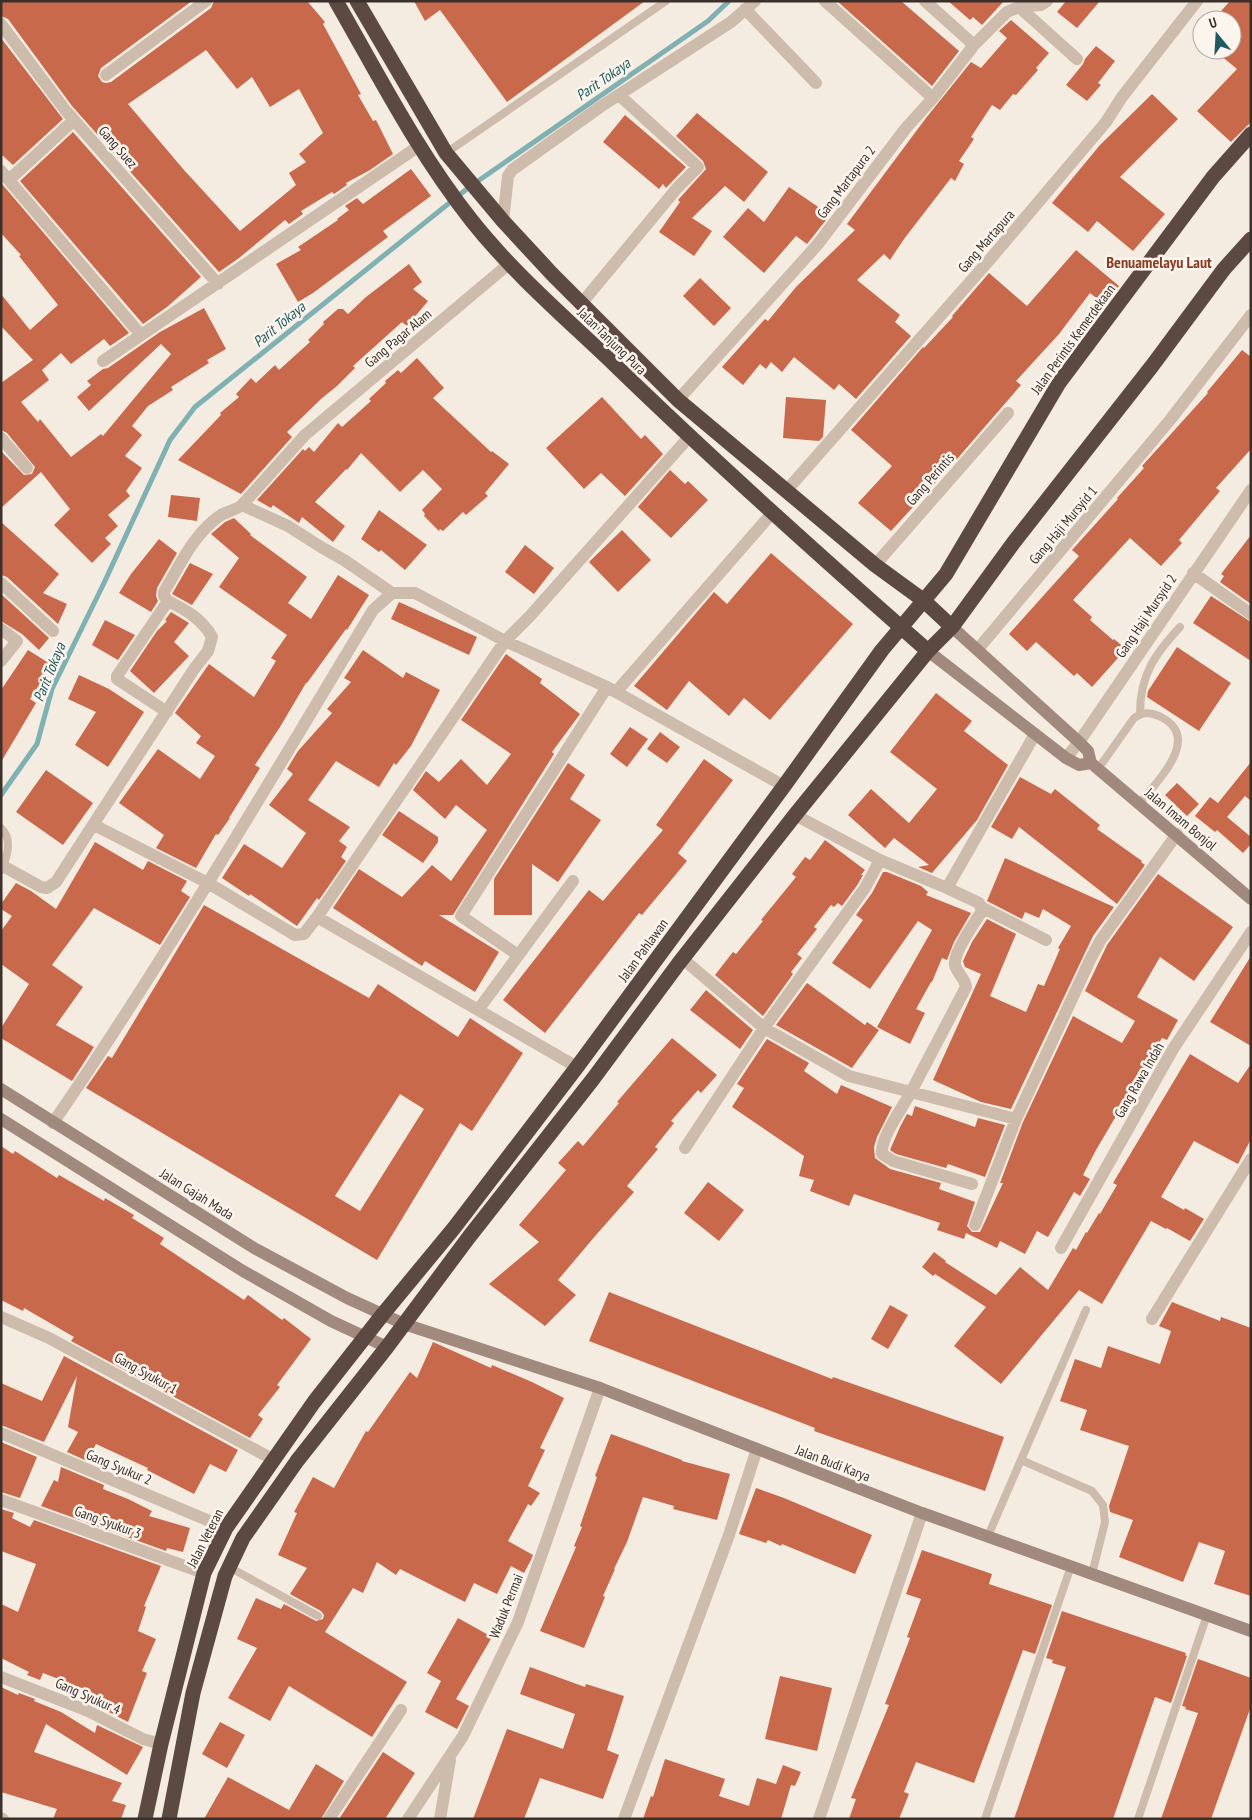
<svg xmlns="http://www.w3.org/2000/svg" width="1252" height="1820" font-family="'PT Sans Narrow',sans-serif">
  <rect width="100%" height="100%" fill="#f4ebe1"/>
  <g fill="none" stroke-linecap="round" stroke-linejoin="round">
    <path stroke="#7fb0b2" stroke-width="5" d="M1,795L37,744L52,689L104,583L170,440L195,407L468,188L708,21L729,1"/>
  </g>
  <path fill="#c8694b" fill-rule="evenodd" d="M1,1H192L101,68L98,76L102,82L106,83L111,82L211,8L214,1H307L325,22L323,24L361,94L358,95L373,121L376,120L393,154L370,170L346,183L347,185L334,194L332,192L301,211L303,214L289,224L285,220L239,258L219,272L72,106L8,19L1,16ZM206,50L237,89L252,77L270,107L299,89L323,133L299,154L306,162L289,173L296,185L240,231L184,170L128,104Z
    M414,1H645L507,102L440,10L425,21Z
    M837,1H901L959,51L932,86Z
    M948,1H1004L982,25L973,17L970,20Z
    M1066,1H1100L1077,28L1057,12Z
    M1230,1H1251V122L1231,142L1197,111L1237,69L1214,50H1232V20H1213Z
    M1011,20L1049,53L1036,68L1038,70L1016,95L1013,94L1000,110L992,105L971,137L974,139L959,161L964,164L955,181L951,178L904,239L890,260L884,254L857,280L900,315L895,322L911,336L856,399L839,384L834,390L794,357L782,372L771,362L766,369L760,364L743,385L722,367L765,319L768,321L796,287L855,230L847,224L926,118L971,62L981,68L1007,38L999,31Z
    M1,38L63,119L13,165L1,154Z
    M1096,46L1115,61L1098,83L1101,85L1087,101L1066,85L1083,64L1085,59Z
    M1152,94L1178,119L1120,177L1165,214L1133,251L1097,221L1088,232L1052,203L1100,145Z
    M697,113L768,172L744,202L725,186L692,218L712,231L694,256L659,232L680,202L678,200L706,169L703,161L676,136Z
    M625,115L686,167L666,188L663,184L659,189L603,142Z
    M73,132L201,277L167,307L143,324L20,181Z
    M411,169L431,196L383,231L388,237L313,293L298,302L276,264L301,250L298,247L338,220L337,219L349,210L345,206L357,198L363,204Z
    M2,184L129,333L110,346L104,339L71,364L61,353L42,370L49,380L21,402L38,422L40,419L71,457L101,434L103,436L171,354L161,344L89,411L77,397L91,385L87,381L103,369L108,368L160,332L204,308L226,349L207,360L209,363L171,387L173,390L148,406L132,426L142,435L125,456L142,468L126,491L130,496L108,515L118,526L105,538L111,544L92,563L54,525L70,509L41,472L1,508V451L24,475L32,474L35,467L7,433L1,430V383L33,360L1,326V294L30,330L58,305L19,256L21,255L1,233Z
    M789,187L830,215L807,244L796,236L764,273L723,237L748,208L764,222Z
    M1076,250L1119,286L1104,304L1090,293L1059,334L1016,381L1021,385L957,459L891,531L858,503L892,466L851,430L923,347L924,348L953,317L952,316L989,273L1027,306Z
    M409,264L422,282L413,289L428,301L407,326L402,322L353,366L355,368L337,386L321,399L287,432L292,437L241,494L178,460L221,415L220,413L239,397L236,394L251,378L256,383L275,365L279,370L310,342L308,340L324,324L323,322L338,309H343L348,314L366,297Z
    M700,278L731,308L714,326L683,296Z
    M1242,350L1251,357V449L1216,488L1220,491L1179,540L1182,543L1161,566L1130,538L1073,600L1092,617L1090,620L1113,640L1114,639L1126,649L1092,687L1077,673L1074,676L1036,642L1027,651L1009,634L1079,556L1072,550L1118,499L1117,498L1144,468L1142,466L1208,393L1207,392Z
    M417,358L444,388L433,398L491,452L492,451L509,464L485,493L488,496L466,515L463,512L443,531L440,529L439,531L424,516L425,514L422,510L442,489L423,470L400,492L361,453L347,470L346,469L315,502L345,526L333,542L302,517L299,523L273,505L271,508L257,500L303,449L305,451L309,447L314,452L338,423L342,427L371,401L369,399L386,383L385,381L398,370L401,373Z
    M602,397L641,439L645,435L663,454L625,496L601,473L584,489L546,448Z
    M786,397L826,400L823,437L819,441L783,438Z
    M670,470L685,484L688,481L708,500L671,538L638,507Z
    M171,495L200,498L197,521L168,517Z
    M379,510L427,545L405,570L381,550L379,552L361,539Z
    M234,518L251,534L250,535L307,577L288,603L311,619L338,575L369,595L347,630L346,629L307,683H306L280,727L255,765L260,768L229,818H230L218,835L216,834L196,868L156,848L164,835L119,803L158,749L200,779L215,756L196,743L201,736L175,713L209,664L254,697L276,661L271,658L287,635L219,587L239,558L211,534L225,522Z
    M1,522L59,574L43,593L67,604L58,624L7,577L1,575Z
    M622,530L651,560L618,592L589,562Z
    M1251,535V604L1220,582L1224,576L1221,574Z
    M159,539L177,553L157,588L156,596L158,601L151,612L119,593L131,574Z
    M525,545L554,568L534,594L505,572Z
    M771,553L853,624L770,720L744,698L729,716L689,681L667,710L634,686L714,592L727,604Z
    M190,563L213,574L192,605L172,594Z
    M1,594L49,638L39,650L22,634L1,621Z
    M1211,596L1251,622V661L1193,623Z
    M399,602L477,637L469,655L391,619Z
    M171,612L189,623L174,642L189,656L154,693L130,671L157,631L167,621L165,620Z
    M105,620L135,635L118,660L92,645Z
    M1177,647L1231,683L1199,731L1147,697L1148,691Z
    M28,650L52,665L30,699L36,703L1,762V690Z
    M363,650L403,678L406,672L440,690L411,746L396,765L394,763L379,787L336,761L308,800L350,827L339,841L347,847L341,857L346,861L319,900L317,898L297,926L250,894L249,896L222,878L244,844L282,868L306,833L269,805L293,774L287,769L298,751L332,713L327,709L351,682L344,678Z
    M506,654L542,679L540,683L580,714L552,752L554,754L453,915H439L499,952L475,992L425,961L422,966L333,908L359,869L402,897L432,865L451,881L487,830L456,805L445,819L413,790L426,771L439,782L461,759L487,785L511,754L461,720Z
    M79,675L109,689L144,712L108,767L75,745L96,712L68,699Z
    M936,693L972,721L964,731L1008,765L977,820L932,873L918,867L929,865L894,838L885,848L848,815L871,789L909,823L937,789L890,752Z
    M630,727L648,739L627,767L610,754Z
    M660,732L680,747L667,763L647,749Z
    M704,759L733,780L678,853L687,861L642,915L639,913L545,1033L503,1000L589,890L603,901L663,830L656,825Z
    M1251,762V801L1245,796L1227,817L1251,837V844L1243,853L1217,830L1215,832L1195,816L1210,797L1218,803Z
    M568,763L585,775L570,799L601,820L558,882L532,864V915H494V879Z
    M46,770L93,803L63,845L16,812Z
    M1020,777L1051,794L1055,789L1100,825L1097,829L1142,861L1141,862L1145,865L1117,904L1019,827L1012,839L991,827Z
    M1177,783L1199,804L1187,816L1165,795Z
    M399,811L438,837V842L423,863L382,835Z
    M825,840L865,870L861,875H863L858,884L842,906L838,903L834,907L831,905L814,927L817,929L797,954L802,958L791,972L793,974L763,1016L715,975L733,952L736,954L763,921L761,920L796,877L792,874L805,857L810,860Z
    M95,842L143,870L148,861L187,881L181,891L190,897L160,945L94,908L52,965L83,987L56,1025L94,1047L72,1081L1,1038V1028L29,984L1,964V931L12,916L1,909V904L16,883L31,891L56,909Z
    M1005,858L1114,907L1093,936L1083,957L1011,1109L981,1102L933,1080L981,974L965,967L963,961L972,942L987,919L1016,934L990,996L1026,1012L1038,984L1044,986L1060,949L1058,948L1071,926L1043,909L1039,918L1025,912L1022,919L987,901Z
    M883,872H887L921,886L928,892L926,895L971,913L954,942L947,960L942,958L932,982H931L916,1009L925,1013L910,1044L877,1027L932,930L918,921L870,989L832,963L863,920L856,915L872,893Z
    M1158,874L1233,927L1194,981L1160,957L1137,997L1178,1020L1167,1040L1162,1038L1096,1150L1083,1175L1090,1179L1080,1196L1074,1192L1048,1237L1037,1231L1025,1254L1000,1241L997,1248L966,1233L964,1239L937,1230L940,1223L854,1194L849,1206L810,1191L814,1180L799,1176L804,1156L732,1107L744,1088L737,1084L767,1039L809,1063L804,1071L837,1094L841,1085L892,1107L877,1137L874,1147L875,1158L890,1169L941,1183L939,1189L975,1202L967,1226L972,1232H980L1003,1183H1000L1023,1122L1073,1016L1122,1043L1135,1021L1085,991L1107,945Z
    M204,905L369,998L378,984L458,1037L470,1018L523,1053L472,1131L460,1123L377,1260L86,1088L108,1056L112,1058ZM400,1094L424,1109L360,1211L335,1196Z
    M1251,956V1046L1210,1022Z
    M807,983L865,1025L867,1022L879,1030L852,1068L776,1025Z
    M706,990L753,1030L740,1049L690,1010Z
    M672,1038L717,1075L701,1093L698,1090L671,1121L674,1123L655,1147L658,1149L627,1186L634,1192L596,1235L558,1280L576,1295L545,1326L489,1284L539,1242L519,1225L566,1170L558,1163L578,1141L583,1146L619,1103L617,1102L629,1088Z
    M1190,1054L1238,1083L1251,1064V1139L1238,1164L1194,1141L1161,1197L1184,1210L1185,1208L1204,1219L1190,1241L1167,1228L1166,1229L1151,1221L1102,1304L1079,1290L1001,1384L954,1346L986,1307L935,1274L933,1276L922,1267L934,1252L946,1261L945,1262L996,1295L1020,1267L1048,1290L1073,1248L1076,1250L1086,1232L1087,1233L1099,1213L1100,1214L1117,1185L1113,1183Z
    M915,1106L975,1127L978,1118L1005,1125L985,1177L948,1164L946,1168L896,1154L890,1150L900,1127L907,1114L912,1116Z
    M1,1146L13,1154L15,1151L57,1178L59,1175L104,1201L105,1198L134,1215L132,1218L164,1238L160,1244L244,1300L248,1295L282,1320L284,1318L311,1339L277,1385L280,1387L258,1415L263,1419L250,1438L71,1341L74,1337L24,1308L23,1311L1,1300Z
    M708,1182L744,1210L719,1241L684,1213Z
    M609,1292L832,1379L833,1377L1004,1437L985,1491L814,1431L815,1428L589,1341Z
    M1172,1302L1220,1321L1221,1317L1251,1328V1596L1214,1584L1225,1551L1199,1542L1183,1582L1119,1557L1133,1520L1110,1512L1109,1506L1129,1446L1080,1430L1087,1410L1060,1401L1075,1359L1101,1368L1108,1346L1160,1364L1171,1331L1159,1326Z
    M890,1305L908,1315L888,1349L871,1339Z
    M433,1342L491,1368L492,1365L532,1382L564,1398L540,1448L545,1450L528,1486L540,1493L531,1506L528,1504L508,1541L533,1555L531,1560L524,1573L511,1566L497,1594L474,1583L465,1602L400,1569L396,1575L377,1562L363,1593L353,1588L325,1632L407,1682L372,1737L289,1686L270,1721L228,1698L257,1648L237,1639L256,1598L281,1609L284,1604L316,1621L323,1619L324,1615L321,1611L290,1594L307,1568L278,1555L297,1513L294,1512L313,1477L334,1488L366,1431L368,1432L410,1372L417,1378Z
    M64,1356L238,1450L226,1472L210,1464L194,1494L147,1470L148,1468L96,1444L87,1461L67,1452L78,1432L68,1427L77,1376L44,1442L1,1425V1383L42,1401Z
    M611,1434L682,1460V1461L730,1474L717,1520L673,1509L674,1506L643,1497L627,1542L614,1569H615L603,1596L605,1597L584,1648L540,1631L576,1547L574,1546L582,1527L580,1526L597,1477L595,1476Z
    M1,1442L37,1457L20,1498L1,1492Z
    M61,1467L104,1485L103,1489L128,1499L152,1511L149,1516L190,1528L183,1552L167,1548L166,1551L41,1506L54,1480L58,1482Z
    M756,1488L784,1498L872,1535L855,1574L782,1544L781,1546L768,1540L766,1543L739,1534Z
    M1,1509L14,1513L12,1518L30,1527L34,1520L161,1566L144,1606L146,1607L138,1631L156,1639L142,1671L147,1673L128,1722L103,1709L105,1704L90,1698L92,1692L43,1673L40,1680L27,1675L29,1672L1,1658V1604L18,1612L36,1564L1,1551Z
    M922,1550L992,1574L989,1584L1052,1605L1035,1654L1023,1650L974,1783L916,1762L904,1792L909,1794L899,1819H849L856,1799L851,1798L889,1705L885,1704L910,1638L907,1637L921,1599L906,1594Z
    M1062,1611L1186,1653L1185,1655L1187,1656L1171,1703L1155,1697L1113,1819H1014L1066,1667L1052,1663L1053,1660L1046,1658Z
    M458,1618L492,1637L456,1699L469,1706L457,1729L425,1712L441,1681L427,1673Z
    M1198,1659L1251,1678V1706L1211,1819H1161L1198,1713L1185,1709L1186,1707L1182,1706Z
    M530,1667L585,1687L586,1684L624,1696L607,1750L619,1755L603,1799L540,1778L524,1819H473L507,1729L563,1749L575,1714L520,1694Z
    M780,1676L832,1688L817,1751L765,1739Z
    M1,1687L18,1695L19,1693L35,1699L34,1701L61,1712L95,1733L97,1725L143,1747L127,1775L46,1724L34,1752L122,1783L112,1801L126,1805L121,1819H53L57,1809L1,1792Z
    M220,1722L245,1735L227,1768L202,1754Z
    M383,1752L415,1773L385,1819H339Z
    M665,1759L725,1779L719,1796L749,1806L757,1778L776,1784L783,1765L801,1772L795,1786L791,1785L781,1819H643L651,1796L653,1797Z
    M316,1764L344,1781L321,1819H204L228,1777L289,1810Z"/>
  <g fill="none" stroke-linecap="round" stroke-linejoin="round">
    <path stroke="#cdbbac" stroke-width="8" d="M446,153L666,1
      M1140,713C1140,675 1155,654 1180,627
      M1098,769L1134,718C1143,712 1149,712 1159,716C1204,737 1157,781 1139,804
      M1,828C13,839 7,856 2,870
      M1021,1460L1092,1491L1103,1505L1105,1522L1092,1574
      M988,1536L1086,1310
      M229,1567L318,1616
      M985,1819L1071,1566
      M1138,1819L1207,1615"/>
    <path stroke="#cdbbac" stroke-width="12" d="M825,1L933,98
      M925,1L974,45
      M1019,7L1077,59
      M745,9L816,83
      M1,24L66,111L218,284
      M106,75L206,1
      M1,171L141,335
      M9,180L74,120
      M503,221L508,176L512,170L600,107L731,22L755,1
      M581,304L678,187L698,167L619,95
      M103,361L419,146
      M678,400L818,244L906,128L933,98L974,45L1007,12L1019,7L1041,5L1047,1
      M1,438L27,468
      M787,490L992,257L1106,122L1122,97L1197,1
      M242,505L288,526L321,547L344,560L392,593
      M875,565L1008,413
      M1193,573L1251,614
      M1,583L53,631
      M1,629L17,641L1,661
      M978,649L1170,420L1251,315
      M616,692L773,512
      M167,712L117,679V676L168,601
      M1066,758L1079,742L1251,490
      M94,825L208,883L295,935L304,934L317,917L577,1067
      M880,860L947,888
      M3,866L41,887L47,888L56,882L194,669L208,651L212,637C202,619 186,610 168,601L164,596V592C180,565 194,533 221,515C228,511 236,510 242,505L305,435L510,263
      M981,907L1046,940
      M317,917L505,641L530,616L689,437
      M518,955L461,916L607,687
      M683,959L764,1028L849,1076L911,1092C903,1107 880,1138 882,1154L893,1161L972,1184
      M478,1010L573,881
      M1016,1119L911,1092L966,987C965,978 957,973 955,965C953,953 975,922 982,911L979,903L947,888L1035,734
      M53,1123C167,957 269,782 373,610L392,593H415L505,641L607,687L784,786
      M685,1148L764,1028L865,888L880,860L795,815
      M975,1225L1016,1119L1090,960L1100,941L1177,834
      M1061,1248L1173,1049L1251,932
      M1,1317L49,1338L274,1460
      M1152,1319L1251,1159
      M1,1433L226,1528
      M1,1500L204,1573
      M1,1677L88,1711L143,1739L161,1744
      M1,1818L3,1819
      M329,1819L401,1710
      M408,1819L463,1736L518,1622L600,1388
      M440,1819L450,1760
      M624,1819L729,1535L757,1449
      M819,1819L922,1513"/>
    <path stroke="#a18a7d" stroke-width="12" d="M952,627L1079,742L1088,751L1091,763L1251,899
      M928,651L1066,758L1079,765L1091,763
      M1,1089L254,1248L347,1298L404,1324L600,1388L922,1513L1251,1631
      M1,1119L243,1271L331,1321L387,1347"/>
    <path stroke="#5c4a42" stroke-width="15" d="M336,1C379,76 418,153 472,221C514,274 567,319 616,366C717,464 822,558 928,651
      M357,1L446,153L503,221L552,274L678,400L875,565L923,600L952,627
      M145,1819L161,1744L204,1573L226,1528L314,1402L383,1314L454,1228L577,1067L784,786L882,650L946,574L1059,383L1213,177L1251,134
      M169,1819L193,1693L225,1576L243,1538L297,1461L387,1347L469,1237L593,1079L679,963L795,815L928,651L952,627L1014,542L1152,366L1224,269L1251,239"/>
  </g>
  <g text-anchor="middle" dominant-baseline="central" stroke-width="5" stroke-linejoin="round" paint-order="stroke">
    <g font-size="14" fill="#3b302b" stroke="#fbf5ee">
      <text transform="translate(118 147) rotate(49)">Gang Suez</text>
      <text transform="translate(846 182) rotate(-53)">Gang Martapura 2</text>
      <text transform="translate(986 241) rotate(-49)">Gang Martapura</text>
      <text transform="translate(398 338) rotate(-40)">Gang Pagar Alam</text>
      <text transform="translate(1073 339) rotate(-54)">Jalan Perintis Kemerdekaan</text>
      <text transform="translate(612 341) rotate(44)">Jalan Tanjung Pura</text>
      <text transform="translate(930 479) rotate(-49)">Gang Perintis</text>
      <text transform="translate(1063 525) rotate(-50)">Gang Haji Mursyid 1</text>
      <text transform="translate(1146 616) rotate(-56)">Gang Haji Mursyid 2</text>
      <text transform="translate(1181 819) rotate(40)">Jalan Imam Bonjol</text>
      <text transform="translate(643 950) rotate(-54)">Jalan Pahlawan</text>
      <text transform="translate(1139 1080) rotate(-60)">Gang Rawa Indah</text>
      <text transform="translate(197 1194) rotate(32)">Jalan Gajah Mada</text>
      <text transform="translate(146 1373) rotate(29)">Gang Syukur 1</text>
      <text transform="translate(833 1463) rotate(21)">Jalan Budi Karya</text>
      <text transform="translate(119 1467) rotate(23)">Gang Syukur 2</text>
      <text transform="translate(108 1522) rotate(20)">Gang Syukur 3</text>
      <text transform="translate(205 1538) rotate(-63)">Jalan Veteran</text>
      <text transform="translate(506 1606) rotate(-68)">Waduk Permai</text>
      <text transform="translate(88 1696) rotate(24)">Gang Syukur 4</text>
    </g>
    <g font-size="15" font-style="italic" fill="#1f5a5e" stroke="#fbf5ee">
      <text transform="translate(603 79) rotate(-35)">Parit Tokaya</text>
      <text transform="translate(279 324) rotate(-39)">Parit Tokaya</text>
      <text transform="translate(49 672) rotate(-68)">Parit Tokaya</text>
    </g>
    <g font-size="16" font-weight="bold" fill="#8c3b22" stroke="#fbf5ee">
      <text x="1159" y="262">Benuamelayu Laut</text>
    </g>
  </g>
  <rect width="1252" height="1820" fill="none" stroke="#3b302b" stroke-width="5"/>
  <g transform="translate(1217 35) rotate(342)"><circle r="24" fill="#fbf5ee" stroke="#aea6a0"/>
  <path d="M0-4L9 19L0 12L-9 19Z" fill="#1f5a5e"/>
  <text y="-8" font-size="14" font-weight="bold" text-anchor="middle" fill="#3b302b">U</text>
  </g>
</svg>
